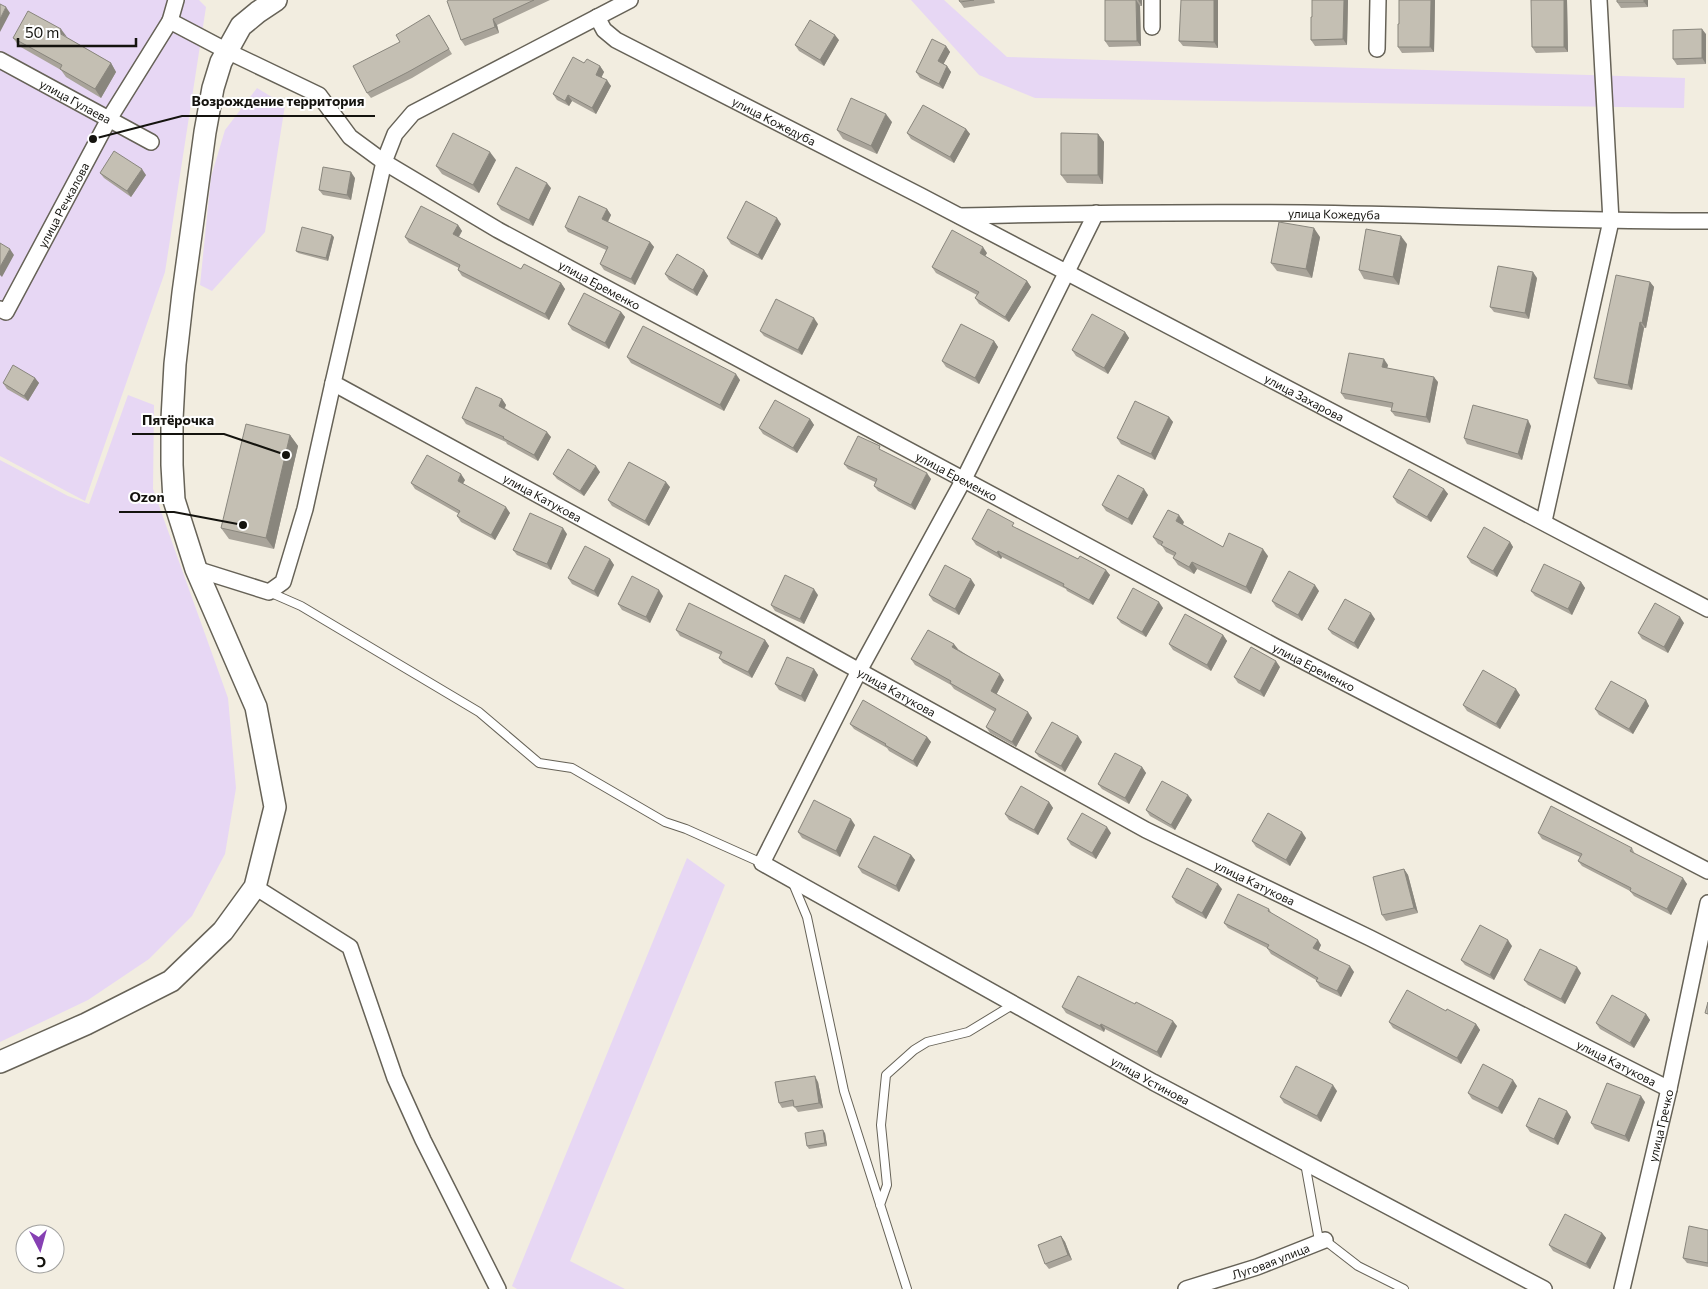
<svg xmlns="http://www.w3.org/2000/svg" width="1708" height="1289" font-family="Commissioner,sans-serif">
  <rect width="100%" height="100%" fill="#f2ede0"/>
  <path fill="#e7d7f4" d="M0,0H199L206,7L165,272L85,501L0,456Z
    M911,0H944L1007,57L1685,78L1684,108L1035,98L979,75Z
    M257,88L285,105L265,232L212,291L200,285L211,177L225,130Z
    M128,395L154,405L153,489L228,698L236,788L225,854L192,916L149,959L88,1000L0,1042V460L68,496L89,504Z
    M687,858L725,885L570,1261L625,1289H517L512,1286Z"/>
  <g fill="none" stroke-linecap="round" stroke-linejoin="round">
    <g stroke="#666257" stroke-width="10">
      <path id="lane" d="M269,592L301,606L479,712L539,763L572,768L665,822L686,829L762,863
        M792,881L807,917L844,1091L907,1289
        M1305,1163L1318,1235L1358,1266L1404,1289
        M880,1205L887,1185L881,1125L886,1075L914,1050L927,1042L968,1032L1014,1004"/>
    </g>
    <g stroke="#666257" stroke-width="18">
      <g id="street">
        <path id="s1" d="M630,0L413,113L395,134L384,162L333,383L771,622L1146,830L1370,938L1669,1089"/>
        <path id="s2" d="M597,17L604,30L616,40L921,196L1708,609"/>
        <path d="M170,21L176,0"/>
        <path d="M1152,27V0"/>
        <path d="M1377,49L1378,0"/>
        <path id="s3" d="M0,60L151,142"/>
        <path id="s4" d="M1096,213L964,479L859,671L762,863L1153,1082L1544,1289"/>
        <path id="s5" d="M960,216C1075,213 1189,212 1304,213C1439,215 1573,221 1708,221"/>
        <path id="s6" d="M0,309L6,312L109,119L170,21L227,51L319,95L350,137L384,162L498,230L1276,647L1708,871"/>
        <path d="M1544,521L1611,221L1599,0"/>
        <path d="M196,569L269,592L283,582L305,509L333,383"/>
        <path d="M255,887L350,947L395,1078L423,1140L498,1289"/>
        <path id="s7" d="M1186,1289L1257,1267L1325,1240"/>
        <path id="s8" d="M1622,1289L1669,1089L1708,903"/>
      </g>
    </g>
    <g stroke="#666257" stroke-width="24">
      <path id="secondary" d="M0,1062L86,1024L171,981L223,931L255,887L275,807L256,707L196,569L174,500L172,465V419L175,364L183,293L205,132L213,88L221,62L241,26L258,12L276,0"/>
    </g>
    <use href="#lane" stroke="#fff" stroke-width="8"/>
    <use href="#street" stroke="#fff" stroke-width="15"/>
    <use href="#secondary" stroke="#fff" stroke-width="21"/>
  </g>
  <path fill="#a9a49a" d="M449,0H550L497,25L499,33L465,46L461,40Z
    M959,0H994L995,3L964,8L960,2Z
    M1105,0H1142V6H1140L1141,46L1109,47L1105,41Z
    M1218,0V48L1183,46L1179,41Z
    M1348,0L1347,45L1315,46L1311,40L1312,17Z
    M1399,0H1435L1434,52L1402,53L1398,47L1399,24Z
    M1567,0L1568,52L1536,53L1532,47Z
    M1648,0V7L1621,8L1617,2Z
    M429,15L452,54L412,78L371,98L367,93L400,42Z
    M1706,34V64L1677,65L1673,59Z
    M66,37L111,63L116,72L101,98L66,77L61,70L19,46L13,38Z
    M839,40L824,66L799,51L795,45Z
    M946,46L950,52L943,64L947,66L951,72L943,89L920,78L916,72Z
    M600,66L604,72L601,78L611,86L596,114L572,101L569,106L557,100L553,94Z
    M892,122L877,154L843,139L837,130Z
    M966,129L970,134L954,163L911,139L907,133Z
    M1098,134L1104,142L1103,184L1067,183L1061,175Z
    M496,160L479,193L442,174L436,166Z
    M100,173L146,175L131,197L104,178Z
    M355,178L351,200L323,195L319,190Z
    M551,188L533,226L501,210L497,204Z
    M607,209L611,215L608,222L650,242L654,247L635,285L604,270L600,264L606,250L568,232L565,227Z
    M781,224L762,260L731,244L727,238Z
    M458,225L462,231L459,237L521,269L561,283L565,289L549,320L462,276L458,270L459,268L409,243L405,237Z
    M334,237L328,261L298,253L296,251Z
    M1320,237L1312,278L1277,271L1271,263Z
    M1407,244L1399,285L1364,279L1359,270Z
    M987,253L985,256L1027,281L1031,287L1009,322L979,304L975,298L977,295L936,273L932,267Z
    M704,270L708,276L697,296L669,280L665,274Z
    M1537,278L1529,319L1494,312L1490,307Z
    M1650,282L1654,287L1646,328H1644L1632,390L1598,384L1594,378Z
    M621,312L625,317L609,349L572,330L568,324Z
    M818,324L802,355L764,336L760,331Z
    M1125,332L1129,338L1108,374L1076,356L1072,350Z
    M994,341L998,347L979,384L946,367L942,361Z
    M627,357L740,380L724,411L631,363Z
    M1388,365L1387,368L1438,382L1430,423L1395,416L1391,411L1392,408L1345,399L1341,393Z
    M35,378L39,383L28,401L7,389L3,383Z
    M502,399L506,405L505,408L551,437L538,461L507,444L506,442L466,424L462,418Z
    M1169,417L1173,422L1155,460L1121,444L1117,438Z
    M810,419L814,425L797,453L763,434L759,428Z
    M1531,426L1522,460L1467,444L1464,438Z
    M290,435L298,446L274,549L229,539L221,528Z
    M883,451L931,479L915,510L878,491L874,486L875,482L848,469L844,464Z
    M600,472L584,496L557,479L553,474Z
    M465,480L463,484L510,513L495,540L461,522L457,516L459,514L415,489L411,483Z
    M670,487L649,526L612,506L608,500Z
    M1444,489L1448,494L1431,522L1397,503L1393,497Z
    M1148,495L1132,525L1106,511L1102,505Z
    M1184,522L1182,525L1223,547L1268,556L1251,594L1197,569L1194,574L1178,565L1173,558L1174,556L1166,552L1162,546L1158,544L1153,537Z
    M1017,528L1110,575L1093,605L1067,591L1066,589L1002,557L1001,559L976,545L972,539Z
    M567,534L551,570L517,555L513,550Z
    M1510,542L1513,547L1497,577L1471,563L1467,557Z
    M610,559L614,565L598,597L572,584L568,578Z
    M1581,582L1585,588L1572,615L1535,596L1531,591Z
    M975,585L959,615L933,601L929,595Z
    M1319,591L1302,621L1276,607L1272,601Z
    M818,595L804,624L775,611L771,605Z
    M663,596L650,623L622,610L618,604Z
    M1163,608L1146,637L1121,623L1117,618Z
    M1375,619L1358,649L1332,634L1328,629Z
    M1684,623L1668,653L1642,639L1638,633Z
    M676,630L765,640L769,646L752,678L723,663L719,658L721,655L680,636Z
    M1223,635L1227,641L1211,671L1173,650L1169,644Z
    M958,649L1004,680L996,695L1032,718L1016,747L990,733L986,727L995,712L954,689L951,685L915,665L911,659Z
    M1280,667L1264,697L1238,683L1234,677Z
    M814,669L818,675L805,702L779,690L775,684Z
    M1520,695L1500,729L1467,711L1463,705Z
    M1646,700L1649,706L1633,734L1599,715L1595,709Z
    M850,724L927,737L931,742L917,767L889,751L887,748L854,729Z
    M1082,742L1065,772L1039,757L1035,752Z
    M1142,767L1146,773L1129,804L1102,789L1098,784Z
    M1192,800L1175,830L1150,816L1146,810Z
    M1049,802L1053,808L1038,835L1009,820L1005,814Z
    M855,825L840,857L802,838L798,832Z
    M1111,833L1096,859L1071,845L1067,839Z
    M1538,833L1632,848L1635,854L1687,884L1671,915L1634,896L1630,891L1582,866L1578,861L1580,857L1542,839Z
    M1306,838L1290,866L1256,847L1252,841Z
    M911,855L915,860L899,892L862,873L858,867Z
    M1404,869L1408,875L1418,913L1386,921L1382,915Z
    M1222,889L1206,919L1176,903L1172,897Z
    M1269,909L1272,914L1321,945L1318,951L1354,972L1341,997L1320,987L1316,981V980L1271,954L1267,948L1228,928L1224,923Z
    M1512,946L1494,980L1465,965L1461,960Z
    M1581,973L1565,1004L1528,985L1524,980Z
    M1062,1007L1177,1026L1161,1058L1105,1029L1104,1032L1066,1013Z
    M1446,1011L1476,1024L1480,1030L1461,1064L1393,1028L1389,1022Z
    M1646,1014L1650,1020L1634,1048L1600,1029L1596,1023Z
    M818,1082L823,1108L798,1112L794,1106L782,1108L779,1103Z
    M1517,1086L1502,1114L1472,1099L1468,1093Z
    M1337,1091L1321,1122L1284,1103L1280,1097Z
    M1645,1102L1629,1142L1595,1129L1591,1123Z
    M1571,1117L1558,1145L1530,1132L1526,1126Z
    M825,1133L827,1146L809,1149L807,1146Z
    M1708,1230V1267L1687,1263L1683,1258Z
    M1602,1233L1606,1238L1590,1269L1553,1251L1549,1245Z
    M1061,1236L1065,1242L1072,1260L1049,1269L1045,1264Z"/>
  <path fill="#89867d" d="M1136,0L1140,6L1141,46L1137,41Z
    M1138,0H1142V6Z
    M1214,0H1218V48L1214,42Z
    M1344,0H1348L1347,45L1343,39Z
    M1431,0H1435L1434,52L1430,47Z
    M1564,0H1567L1568,52L1564,47Z
    M1644,0H1648V7L1644,2Z
    M6,7L10,13L0,32V19Z
    M493,19L497,25L499,33L495,27Z
    M61,29L67,37L59,33Z
    M1702,29L1706,34V64L1702,58Z
    M835,35L839,40L824,66L820,60Z
    M946,46L950,52L942,67L938,61Z
    M111,63L116,72L101,98L95,89Z
    M600,66L604,72L600,80L596,75Z
    M947,66L951,72L943,89L939,84Z
    M607,80L611,86L596,114L592,108Z
    M568,95L572,101L569,106L565,101Z
    M886,114L892,122L877,154L871,146Z
    M966,129L970,134L954,163L950,157Z
    M1098,134L1104,142L1103,184L1098,175Z
    M490,152L496,160L479,193L473,185Z
    M142,169L146,175L131,197L127,191Z
    M351,172L355,178L351,200L347,195Z
    M547,183L551,188L533,226L529,220Z
    M607,209L611,215L606,225L602,219Z
    M777,218L781,224L762,260L758,255Z
    M458,225L462,231L457,239L453,234Z
    M1314,228L1320,237L1312,278L1306,269Z
    M332,235L334,237L328,261L326,258Z
    M1401,236L1407,244L1399,285L1393,277Z
    M650,242L654,247L635,285L631,279Z
    M983,247L987,253L984,258L980,253Z
    M10,249L14,255L2,277L0,275V267Z
    M704,270L708,276L697,296L693,290Z
    M1533,272L1537,278L1529,319L1525,313Z
    M1027,281L1031,287L1009,322L1005,317Z
    M1650,282L1654,287L1646,328L1642,323Z
    M561,283L565,289L549,320L545,314Z
    M621,312L625,317L609,349L605,343Z
    M814,318L818,324L802,355L798,350Z
    M1640,322L1644,328L1632,390L1628,385Z
    M1125,332L1129,338L1108,374L1104,368Z
    M994,341L998,347L979,384L975,378Z
    M1384,359L1388,365L1386,372L1382,367Z
    M736,374L740,380L724,411L720,405Z
    M1434,377L1438,382L1430,423L1426,417Z
    M35,378L39,383L28,401L24,396Z
    M502,399L506,405L503,411L499,406Z
    M1169,417L1173,422L1155,460L1151,454Z
    M810,419L814,425L797,453L793,448Z
    M1528,420L1531,426L1522,460L1518,454Z
    M547,432L551,437L538,461L534,455Z
    M290,435L298,446L274,549L266,538Z
    M596,466L600,472L584,496L580,491Z
    M927,473L931,479L915,510L911,505Z
    M461,474L465,480L461,486L458,481Z
    M666,482L670,487L649,526L645,521Z
    M1144,489L1148,495L1132,525L1128,519Z
    M1444,489L1448,494L1431,522L1427,517Z
    M506,507L510,513L495,540L491,535Z
    M1179,515L1184,522L1181,529L1176,521Z
    M563,528L567,534L551,570L547,564Z
    M1510,542L1513,547L1497,577L1493,571Z
    M1263,549L1268,556L1251,594L1246,587Z
    M998,551L1002,557L1001,559L997,553Z
    M610,559L614,565L598,597L594,591Z
    M1192,562L1197,569L1194,574L1189,567Z
    M1106,570L1110,575L1093,605L1089,600Z
    M971,579L975,585L959,615L955,609Z
    M1581,582L1585,588L1572,615L1568,609Z
    M1315,585L1319,591L1302,621L1298,615Z
    M814,589L818,595L804,624L800,619Z
    M659,590L663,596L650,623L646,617Z
    M1159,602L1163,608L1146,637L1142,632Z
    M1371,613L1375,619L1358,649L1354,643Z
    M1680,617L1684,623L1668,653L1664,647Z
    M1223,635L1227,641L1211,671L1207,665Z
    M765,640L769,646L752,678L748,672Z
    M954,644L958,649L956,652L952,647Z
    M1276,661L1280,667L1264,697L1260,691Z
    M814,669L818,675L805,702L801,696Z
    M1000,674L1004,680L995,697L991,691Z
    M1516,689L1520,695L1500,729L1496,724Z
    M1646,700L1649,706L1633,734L1629,729Z
    M1028,712L1032,718L1016,747L1012,742Z
    M1078,736L1082,742L1065,772L1061,766Z
    M927,737L931,742L917,767L913,761Z
    M1142,767L1146,773L1129,804L1125,798Z
    M1188,795L1192,800L1175,830L1171,825Z
    M1049,802L1053,808L1038,835L1034,830Z
    M851,819L855,825L840,857L836,851Z
    M1107,827L1111,833L1096,859L1092,853Z
    M1302,832L1306,838L1290,866L1286,860Z
    M911,855L915,860L899,892L896,886Z
    M1404,869L1408,875L1418,913L1414,908Z
    M1683,878L1687,884L1671,915L1667,909Z
    M1218,884L1222,889L1206,919L1202,913Z
    M1318,940L1321,945L1317,954L1313,948Z
    M1508,940L1512,946L1494,980L1490,975Z
    M1350,966L1354,972L1341,997L1337,991Z
    M1577,967L1581,973L1565,1004L1561,999Z
    M1646,1014L1650,1020L1634,1048L1630,1043Z
    M1173,1021L1177,1026L1161,1058L1157,1052Z
    M1101,1024L1105,1029L1104,1032L1100,1026Z
    M1476,1024L1480,1030L1461,1064L1457,1058Z
    M815,1076L818,1082L823,1108L819,1103Z
    M1513,1080L1517,1086L1502,1114L1498,1108Z
    M1333,1085L1337,1091L1321,1122L1317,1116Z
    M1641,1096L1645,1102L1629,1142L1625,1136Z
    M1567,1111L1571,1117L1558,1145L1554,1139Z
    M823,1130L825,1133L827,1146L825,1143Z
    M1602,1233L1606,1238L1590,1269L1586,1264Z
    M1061,1236L1065,1242L1072,1260L1068,1255Z"/>
  <path fill="#c4bfb3" stroke="#89867d" d="M449,0H534L493,19L495,27L461,40L447,1Z
    M959,0H974L960,2Z
    M1105,0H1136L1137,41H1105Z
    M1181,0H1214V42L1179,41Z
    M1312,0H1344L1343,39L1311,40V17H1312Z
    M1399,0H1431L1430,47H1398V24H1399Z
    M1531,0H1564V47H1532Z
    M1617,0H1644V2H1617Z
    M0,4L6,7L0,19Z
    M28,11L61,29L59,33L111,63L95,89L60,69L62,65L13,38Z
    M429,15L449,49L408,72L367,93L353,66L400,42L396,35Z
    M810,20L835,35L820,60L795,45Z
    M1702,29V58L1673,59V30Z
    M932,39L946,46L938,61L947,66L939,84L916,72Z
    M573,57L584,63L587,59L600,66L596,75L607,80L592,108L568,95L565,101L553,94Z
    M851,98L886,114L871,146L837,130Z
    M923,105L966,129L950,157L907,133Z
    M453,133L490,152L473,185L436,166Z
    M1061,133L1098,134V175H1061Z
    M114,151L142,169L127,191L100,173Z
    M323,167L351,172L347,195L319,190Z
    M516,167L547,183L529,220L497,204Z
    M579,196L607,209L602,219L650,242L631,279L600,264L608,247L565,227Z
    M746,201L777,218L758,255L727,238Z
    M421,206L458,225L453,234L521,269L524,264L561,283L545,314L458,270L460,265L405,237Z
    M1279,222L1314,228L1306,269L1271,263Z
    M302,227L332,235L326,258L296,251Z
    M1366,229L1401,236L1393,277L1359,270Z
    M952,230L983,247L980,253L1027,281L1005,317L975,298L979,292L932,267Z
    M0,243L10,249L0,267Z
    M677,254L704,270L693,290L665,274Z
    M1498,266L1533,272L1525,313L1490,307Z
    M1616,275L1650,282L1642,323L1640,322L1628,385L1594,378Z
    M584,293L621,312L605,343L568,324Z
    M776,299L814,318L798,350L760,331Z
    M1092,314L1125,332L1104,368L1072,350Z
    M961,324L994,341L975,378L942,361Z
    M643,326L736,374L720,405L627,357Z
    M1349,353L1384,359L1382,367L1434,377L1426,417L1391,411L1393,403L1341,393Z
    M13,365L35,378L24,396L3,383Z
    M476,387L502,399L499,406L547,432L534,455L503,438L504,437L462,418Z
    M775,400L810,419L793,448L759,428Z
    M1135,401L1169,417L1151,454L1117,438Z
    M1473,405L1528,420L1518,454L1464,438Z
    M246,424L290,435L266,538L221,528Z
    M858,436L880,446L879,449L927,473L911,505L874,486L877,479L844,464Z
    M568,449L596,466L580,491L553,474Z
    M427,455L461,474L458,481L506,507L491,535L457,516L460,511L411,483Z
    M629,462L666,482L645,521L608,500Z
    M1409,469L1444,489L1427,517L1393,497Z
    M1118,475L1144,489L1128,519L1102,505Z
    M988,509L1014,523L1012,526L1078,559L1080,556L1106,570L1089,600L1063,586L1064,584L998,551L997,553L972,539Z
    M1168,510L1179,515L1176,521L1223,547L1229,533L1263,549L1246,587L1192,562L1189,567L1173,558L1176,553L1161,545L1163,542L1153,537Z
    M530,513L563,528L547,564L513,550Z
    M1484,527L1510,542L1493,571L1467,557Z
    M585,546L610,559L594,591L568,578Z
    M1544,564L1581,582L1568,609L1531,591Z
    M945,565L971,579L955,609L929,595Z
    M1289,571L1315,585L1298,615L1272,601Z
    M785,575L814,589L800,619L771,605Z
    M632,576L659,590L646,617L618,604Z
    M1133,588L1159,602L1142,632L1117,618Z
    M1345,599L1371,613L1354,643L1328,629Z
    M689,603L765,640L748,672L719,658L722,652L676,630Z
    M1655,603L1680,617L1664,647L1638,633Z
    M1185,614L1223,635L1207,665L1169,644Z
    M928,630L954,644L952,647L1000,674L991,691L1028,712L1012,742L986,727L996,709L950,683L951,681L911,659Z
    M1251,647L1276,661L1260,691L1234,677Z
    M787,657L814,669L801,696L775,684Z
    M1483,670L1516,689L1496,724L1463,705Z
    M1611,681L1646,700L1629,729L1595,709Z
    M863,700L927,737L913,761L885,745L886,744L850,724Z
    M1052,722L1078,736L1061,766L1035,752Z
    M1115,753L1142,767L1125,798L1098,784Z
    M1162,781L1188,795L1171,825L1146,810Z
    M1021,786L1049,802L1034,830L1005,814Z
    M814,800L851,819L836,851L798,832Z
    M1551,806L1632,848L1630,851L1683,878L1667,909L1630,891L1631,888L1578,861L1582,854L1538,833Z
    M1082,813L1107,827L1092,853L1067,839Z
    M1268,813L1302,832L1286,860L1252,841Z
    M874,836L911,855L896,886L858,867Z
    M1187,868L1218,884L1202,913L1172,897Z
    M1404,869L1414,908L1382,915L1373,877Z
    M1238,894L1269,909L1268,911L1318,940L1313,948L1350,966L1337,991L1316,981L1318,978L1267,948L1269,945L1224,923Z
    M1480,925L1508,940L1490,975L1461,960Z
    M1540,949L1577,967L1561,999L1524,980Z
    M1078,976L1135,1004L1136,1002L1173,1021L1157,1052L1101,1024L1100,1026L1062,1007Z
    M1407,990L1446,1011L1447,1009L1476,1024L1457,1058L1389,1022Z
    M1612,995L1646,1014L1630,1043L1596,1023Z
    M1708,1002V1014L1705,1013Z
    M1483,1064L1513,1080L1498,1108L1468,1093Z
    M1296,1066L1333,1085L1317,1116L1280,1097Z
    M815,1076L819,1103L794,1107L793,1100L779,1103L775,1082Z
    M1607,1083L1641,1096L1625,1136L1591,1123Z
    M1539,1098L1567,1111L1554,1139L1526,1126Z
    M823,1130L825,1143L807,1146L805,1133Z
    M1565,1214L1602,1233L1586,1264L1549,1245Z
    M1689,1226L1708,1230V1263L1683,1258Z
    M1061,1236L1068,1255L1045,1264L1038,1245Z"/>
  <g text-anchor="middle" dominant-baseline="central" stroke-width="4" stroke-linejoin="round" paint-order="stroke">
    <g font-size="12" fill="#14130e" stroke="#fff">
      <text stroke="none"><textPath href="#s3" startOffset="86">улица Гулаева</textPath></text>
      <text stroke="none"><textPath href="#s2" startOffset="208">улица Кожедуба</textPath></text>
      <text stroke="none"><textPath href="#s6" startOffset="128">улица Речкалова</textPath></text>
      <text stroke="none"><textPath href="#s5" startOffset="374">улица Кожедуба</textPath></text>
      <text stroke="none"><textPath href="#s6" startOffset="850">улица Еременко</textPath></text>
      <text stroke="none"><textPath href="#s2" startOffset="806">улица Захарова</textPath></text>
      <text stroke="none"><textPath href="#s6" startOffset="1255">улица Еременко</textPath></text>
      <text stroke="none"><textPath href="#s1" startOffset="768">улица Катукова</textPath></text>
      <text stroke="none"><textPath href="#s6" startOffset="1660">улица Еременко</textPath></text>
      <text stroke="none"><textPath href="#s1" startOffset="1172">улица Катукова</textPath></text>
      <text stroke="none"><textPath href="#s1" startOffset="1578">улица Катукова</textPath></text>
      <text stroke="none"><textPath href="#s1" startOffset="1982">улица Катукова</textPath></text>
      <text stroke="none"><textPath href="#s4" startOffset="1176">улица Устинова</textPath></text>
      <text stroke="none"><textPath href="#s8" startOffset="168">улица Гречко</textPath></text>
      <text stroke="none"><textPath href="#s7" startOffset="89">Луговая улица</textPath></text>
    </g>
  </g>
  <path fill="none" stroke="#14130e" stroke-width="2" d="M93 139L182 116H375M286 455L224 434H132M243 525L174 512H119"/>
  <g fill="#14130e" stroke="#fff" stroke-width="2">
    <circle cx="93" cy="139" r="5"/>
    <circle cx="286" cy="455" r="5"/>
    <circle cx="243" cy="525" r="5"/>
  </g>
  <g font-size="14" text-anchor="middle" font-weight="bold" fill="#14130e" stroke="#fff" stroke-width="4" stroke-linejoin="round" paint-order="stroke">
    <text x="278" y="106">Возрождение территория</text>
    <text x="178" y="425">Пятёрочка</text>
    <text x="147" y="502">Ozon</text>
  </g>
  <g transform="translate(40 1249) rotate(174)"><circle r="24" fill="#ffffff" stroke="#a1a19f"/>
  <path d="M0-4L9 19L0 12L-9 19Z" fill="#8640b3"/>
  <text y="-8" font-size="14" font-weight="bold" text-anchor="middle" fill="#14130e">С</text>
  </g>
  <path d="M18 38v8h118v-8" fill="none" stroke="#14130e" stroke-width="2.5"/>
  <text x="25" y="38" font-size="15" fill="#14130e" stroke="#ffffff" stroke-width="4" paint-order="stroke">50 m</text>
</svg>
